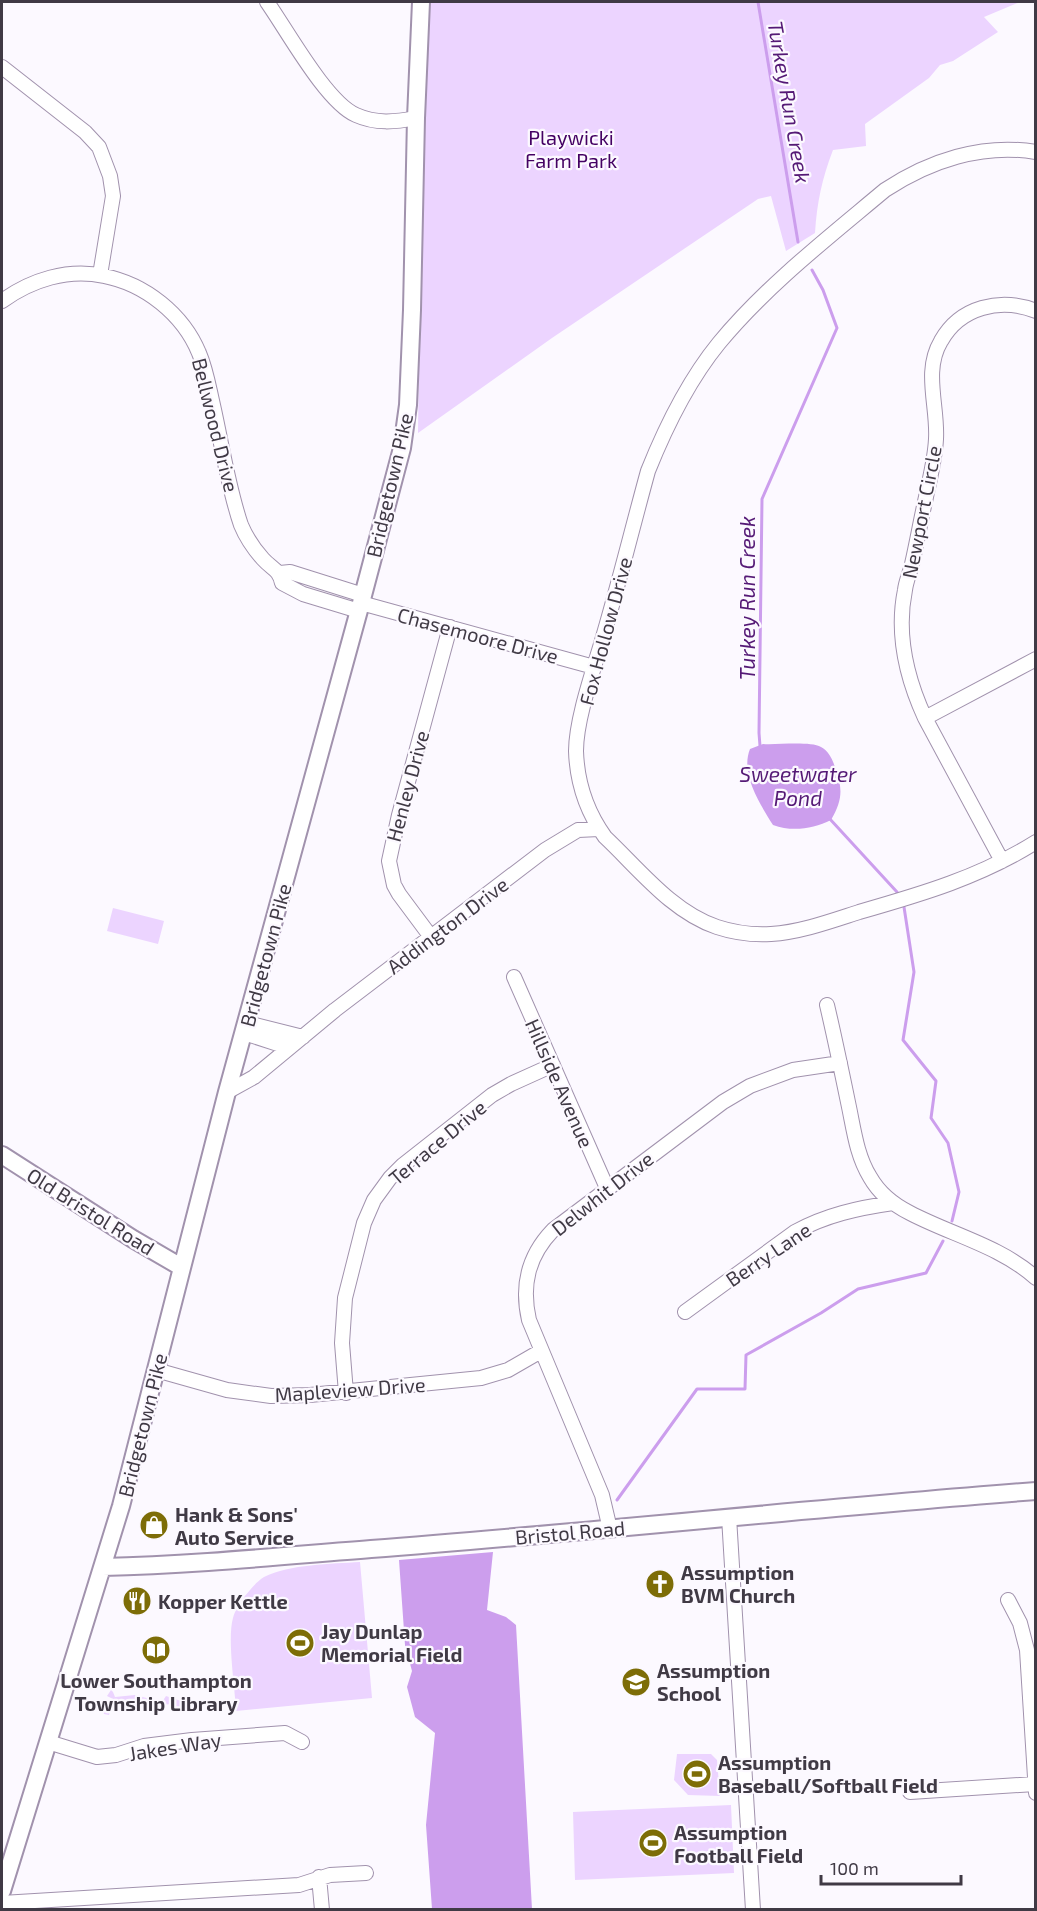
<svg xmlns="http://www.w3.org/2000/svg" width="1037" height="1911" font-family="'Exo 2',sans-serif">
  <rect width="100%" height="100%" fill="#fcf9ff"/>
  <path fill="#ecd4ff" d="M430,2H1020L984,17L998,32L953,61L940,65L929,78L865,124L866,146L833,150C822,179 817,202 815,233L786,251L771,196L758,199L552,338L418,433L422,108Z
    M113,908L164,921L158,944L107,931Z
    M360,1562L372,1698L236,1711C235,1687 227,1639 233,1618C235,1610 240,1603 244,1597C250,1590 256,1582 264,1577C290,1564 331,1564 360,1562Z
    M111,1690L113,1692L115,1697L135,1695L162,1702L166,1696L184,1702L185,1709L177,1711L175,1704L111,1707L109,1715L104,1714L102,1709L104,1705L110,1707L113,1699L107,1696Z
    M677,1754H711L717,1760L720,1796L688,1795L674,1780Z
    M731,1805L734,1873L575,1880L573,1812Z"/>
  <path fill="#cc9eed" d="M763,744C777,745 810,741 821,747C830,752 833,761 836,770C843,790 842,801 831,820C813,829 792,832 773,825C760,804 740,774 750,749Z
    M493,1552L487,1610L506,1617L516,1625L532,1909H432L426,1825L435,1733L415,1717L407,1687L412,1671L405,1645L399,1560Z"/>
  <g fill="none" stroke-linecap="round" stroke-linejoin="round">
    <path stroke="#cc9eed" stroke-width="3" d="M758,2L798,242
      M762,749L760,746L759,733L762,499L837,328L823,290L812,270
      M829,818L897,892
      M904,907L914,972L903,1040L936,1081L931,1118L948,1143L959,1192L952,1221
      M617,1500L697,1389H745L746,1355L821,1313L858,1289L926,1273L943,1241"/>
    <g stroke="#a192ad" stroke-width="16">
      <path id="minor" d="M267,2C287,30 326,102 356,115C376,124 395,122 416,118
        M2,67L85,132L99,147L110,176L113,196L100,275
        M1036,152C982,143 929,161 885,190C829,237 766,286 719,343C688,381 666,426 648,471C632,529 618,587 601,644C592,674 576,721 576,751C577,782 587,812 605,837C639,869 672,912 717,927C735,933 753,935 771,934C801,932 831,921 859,912C922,894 980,877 1036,842
        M2,301C31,280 68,268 104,276C145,284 183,314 199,353C206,369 209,388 213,405C222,445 228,487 241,525C246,537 254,549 263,559C272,569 279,569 282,583L303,594L359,611
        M1036,311C1000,297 960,307 941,341C923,371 938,406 936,439C935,459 930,478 926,497C921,519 917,542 912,564C910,573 906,581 905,590C896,634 907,679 925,718L1036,659
        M280,573L290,572L363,595
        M361,603L594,667
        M925,718L1002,861
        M431,937L399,894L394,885L389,861L399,815L450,627
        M514,977L607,1188
        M827,1005C835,1039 842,1073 849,1107C854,1131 857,1156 870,1177C879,1193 894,1205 910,1213C952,1235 1000,1246 1036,1278
        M247,1023L303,1037
        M244,1033L281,1045L296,1039
        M227,1092L254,1077L335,1010L545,850L578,830L599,829
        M685,1312L795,1232C826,1215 858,1208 893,1203
        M156,1370L227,1390L271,1396L310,1395L481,1378L508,1370L541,1351
        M346,1393L342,1343L345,1298L364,1223L374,1200L390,1178L403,1165L492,1095L511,1084L553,1065
        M729,1517L753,1910
        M610,1529L602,1495L529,1320C521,1285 528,1256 553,1230L723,1102L750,1086L793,1070L840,1063
        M1008,1600L1020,1623L1027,1650L1036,1793
        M48,1742L97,1757L116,1755L144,1746L192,1740L285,1733L302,1742
        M910,1792L1035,1784
        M319,1877L322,1910
        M2,1903L299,1885L330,1875L366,1873"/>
    </g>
    <g stroke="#a192ad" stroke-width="20">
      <path id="major" d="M2,1155L133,1239L181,1267
        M103,1567C193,1565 282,1556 371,1549C592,1532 814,1508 1036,1491
        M2,1891L121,1506L227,1092L361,603L402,448L408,405L412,310L416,118L421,2"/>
    </g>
    <use href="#minor" stroke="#fff" stroke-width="14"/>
    <use href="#major" stroke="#fff" stroke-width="16"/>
  </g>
  <defs>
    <g id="shop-disc" transform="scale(1.5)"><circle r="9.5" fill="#7d6d07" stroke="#fcf9ff"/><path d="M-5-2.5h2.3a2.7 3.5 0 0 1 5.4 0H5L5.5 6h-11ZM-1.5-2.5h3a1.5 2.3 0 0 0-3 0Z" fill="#fff"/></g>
    <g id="church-disc" transform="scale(1.5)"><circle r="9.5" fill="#7d6d07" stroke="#fcf9ff"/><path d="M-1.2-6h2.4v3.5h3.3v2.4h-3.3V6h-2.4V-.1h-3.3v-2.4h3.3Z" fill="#fff"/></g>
    <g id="restaurant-disc" transform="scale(1.5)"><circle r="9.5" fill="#7d6d07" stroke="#fcf9ff"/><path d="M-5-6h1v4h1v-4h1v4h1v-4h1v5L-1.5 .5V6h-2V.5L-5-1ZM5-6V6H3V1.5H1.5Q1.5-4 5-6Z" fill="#fff"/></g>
    <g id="stadium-disc" transform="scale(1.5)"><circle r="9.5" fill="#7d6d07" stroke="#fcf9ff"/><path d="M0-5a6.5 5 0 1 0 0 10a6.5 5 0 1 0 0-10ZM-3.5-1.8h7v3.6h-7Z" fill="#fff"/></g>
    <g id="library-disc" transform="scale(1.5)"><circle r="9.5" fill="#7d6d07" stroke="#fcf9ff"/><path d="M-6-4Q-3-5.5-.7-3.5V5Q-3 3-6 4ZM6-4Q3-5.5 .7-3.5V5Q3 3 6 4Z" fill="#fff"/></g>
    <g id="school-disc" transform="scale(1.5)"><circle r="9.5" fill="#7d6d07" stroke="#fcf9ff"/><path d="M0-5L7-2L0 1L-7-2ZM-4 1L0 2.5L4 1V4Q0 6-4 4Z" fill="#fff"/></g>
  </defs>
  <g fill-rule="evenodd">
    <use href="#shop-disc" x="154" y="1525"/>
    <use href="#church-disc" x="660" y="1584"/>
    <use href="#restaurant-disc" x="137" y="1601"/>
    <use href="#stadium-disc" x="300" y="1643"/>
    <use href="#library-disc" x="156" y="1650"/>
    <use href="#school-disc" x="636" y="1682"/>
    <use href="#stadium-disc" x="697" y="1774"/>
    <use href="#stadium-disc" x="653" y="1843"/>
  </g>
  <g text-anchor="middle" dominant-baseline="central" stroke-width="4.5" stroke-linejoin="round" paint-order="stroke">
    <g font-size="20" fill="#440163" stroke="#fcf9ff">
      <text x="571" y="137">Playwicki<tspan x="571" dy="23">Farm Park</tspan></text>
    </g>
    <g font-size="20" fill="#403a45" stroke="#fcf9ff">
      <text transform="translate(216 425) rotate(76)">Bellwood Drive</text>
      <text transform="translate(389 485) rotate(-77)">Bridgetown Pike</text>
      <text transform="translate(921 512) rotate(-79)">Newport Circle</text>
      <text transform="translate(605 631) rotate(-75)">Fox Hollow Drive</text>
      <text transform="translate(478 635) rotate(15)">Chasemoore Drive</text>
      <text transform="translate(407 786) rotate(-75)">Henley Drive</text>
      <text transform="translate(447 925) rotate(-37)">Addington Drive</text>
      <text transform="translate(265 955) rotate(-75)">Bridgetown Pike</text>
      <text transform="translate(560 1083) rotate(66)">Hillside Avenue</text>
      <text transform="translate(437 1142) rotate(-40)">Terrace Drive</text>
      <text transform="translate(602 1193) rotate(-38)">Delwhit Drive</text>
      <text transform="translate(91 1211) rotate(32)">Old Bristol Road</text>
      <text transform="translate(768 1254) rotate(-34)">Berry Lane</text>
      <text transform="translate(350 1389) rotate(-4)">Mapleview Drive</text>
      <text transform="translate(142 1425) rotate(-76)">Bridgetown Pike</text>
      <text transform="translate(570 1532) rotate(-5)">Bristol Road</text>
      <text transform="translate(175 1746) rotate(-9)">Jakes Way</text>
    </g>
    <g font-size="20" font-weight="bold" fill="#403a45" stroke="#fcf9ff" text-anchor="start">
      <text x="175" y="1514">Hank &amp; Sons'<tspan x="175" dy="23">Auto Service</tspan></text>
      <text x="681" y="1572">Assumption<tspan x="681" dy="23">BVM Church</tspan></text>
      <text x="158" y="1601">Kopper Kettle</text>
      <text x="321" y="1631">Jay Dunlap<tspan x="321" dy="23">Memorial Field</tspan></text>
      <text x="657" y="1670">Assumption<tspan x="657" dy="23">School</tspan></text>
      <text x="156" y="1680" text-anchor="middle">Lower Southampton<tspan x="156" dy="23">Township Library</tspan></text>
      <text x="718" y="1762">Assumption<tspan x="718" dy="23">Baseball/Softball Field</tspan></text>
      <text x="674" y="1832">Assumption<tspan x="674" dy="23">Football Field</tspan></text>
    </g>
    <g font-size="21" font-style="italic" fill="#551a76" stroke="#fcf9ff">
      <text transform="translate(790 102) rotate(80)">Turkey Run Creek</text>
      <text transform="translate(746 598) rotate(-90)">Turkey Run Creek</text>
      <text x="798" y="773">Sweetwater<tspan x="798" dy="24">Pond</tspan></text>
    </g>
  </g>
  <rect width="1037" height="1911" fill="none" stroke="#403a45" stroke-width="6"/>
  <path d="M821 1875v9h140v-9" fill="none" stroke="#403a45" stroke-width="3"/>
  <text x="830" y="1875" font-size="18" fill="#403a45" stroke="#fcf9ff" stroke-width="4.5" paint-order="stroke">100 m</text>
</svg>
